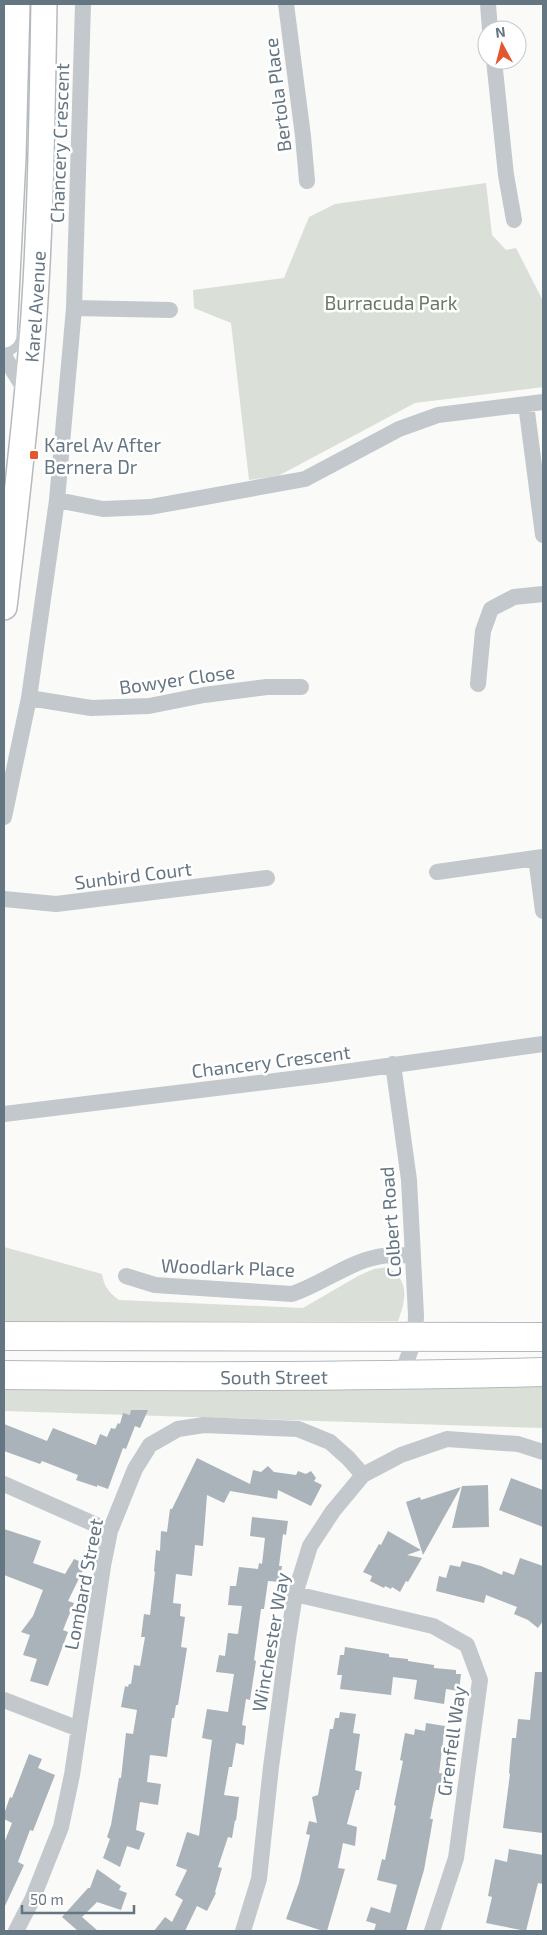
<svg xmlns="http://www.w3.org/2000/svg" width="547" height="1935" font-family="'Exo 2',sans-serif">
  <rect width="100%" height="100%" fill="#fafaf8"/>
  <path fill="#dadfd7" d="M486,183L492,235L506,250L516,248L543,301V387L415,403L278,476L249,480L231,323L194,308L193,290L284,278L309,217L335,204Z
    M4,1247L102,1274C104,1286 108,1292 119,1300L303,1308L358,1276L374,1269L388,1267C410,1282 406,1299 398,1321H4Z
    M543,1385V1428L4,1411V1386Z"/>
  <path fill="#aab3b9" d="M131,1410H148L140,1428L135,1426L126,1449L123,1448L108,1489L97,1485V1487L76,1480L78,1475L42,1461L40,1464L4,1451V1424L47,1441L53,1428L96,1445L100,1434L107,1437L111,1428L115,1429L118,1423L120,1424L123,1413L130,1415Z
    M197,1458L250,1484L253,1470L261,1472L268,1466L274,1472L296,1475L298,1471L306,1474L311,1471L316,1478L314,1481L322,1485L311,1506L278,1490L277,1499L230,1491L224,1503L207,1495L203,1546L195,1545L192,1576L176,1574L173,1603L181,1604L180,1616L185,1617L181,1647L187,1648L178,1705H176L174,1718H172L167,1757L150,1755L147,1782L161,1784L158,1805L140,1802L136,1830L145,1833L139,1850L127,1846L120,1867L103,1858L110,1839L107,1837L111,1825L119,1778H121L126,1733L133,1734L137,1710L121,1707L125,1686L128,1687L129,1684H131L134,1665L140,1666L145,1637H141L144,1614L150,1615L155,1572L154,1571L156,1550L160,1551L161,1531L167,1532L170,1509H172Z
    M511,1478L543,1490V1527L499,1510Z
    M488,1485L489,1527L452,1528L462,1486Z
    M461,1487L423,1555L406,1502L420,1497L421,1500Z
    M252,1517L288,1521L286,1535L283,1534L279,1566H282L280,1582L268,1581L264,1609H261L254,1660L256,1661L250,1700L246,1699L242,1725L246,1726L244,1745L236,1743L232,1767H229L224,1795L239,1797L236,1821L235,1820L232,1838L228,1837L218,1867L222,1868L215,1892L216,1893L207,1911L197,1906L185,1931H154L165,1917L172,1922L183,1900L175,1895L187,1870L176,1866L187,1832L199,1836L212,1740L202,1738L207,1709L228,1712L234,1674L216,1672L219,1655L225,1656L228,1633L238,1634L242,1606L228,1605L230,1586H236L239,1567L258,1569L259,1563L262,1564L265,1538L250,1536Z
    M4,1529L41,1541L33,1563L65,1574L74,1559L86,1564L68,1601L74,1603L63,1630L68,1632L48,1686L30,1681L37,1659L23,1655L30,1635L21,1632L33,1616L43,1590L4,1575Z
    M388,1531L421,1550L407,1555L422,1558L408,1582L406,1581L400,1592L392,1587L391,1589L385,1586L384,1588L370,1581L372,1576L363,1572L379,1544L381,1545Z
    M520,1558L543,1566V1621L538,1628L528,1620L514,1614L517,1607L486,1595L484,1603L436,1591L439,1576L446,1578L450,1565L460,1567L462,1561L481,1566L502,1575L503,1571L514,1575Z
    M345,1647L389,1654V1657L408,1659V1661L434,1665V1668L456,1670V1674H461L459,1691L446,1689L444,1704L414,1699L417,1680L393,1677L391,1695L340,1689L342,1675H337L340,1655H344Z
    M535,1672H543V1833L503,1828L510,1774L509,1773L512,1738H516L518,1719L530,1720Z
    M340,1712L356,1714L353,1733L360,1734L355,1770L362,1772L359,1790H356L347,1824L357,1827L355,1846L343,1843L338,1868L345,1869L327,1931H323L286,1919L299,1883L310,1835L306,1834L309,1821L317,1823L312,1797L318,1795L330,1729H333L335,1718H339Z
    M426,1723L445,1726L439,1773L444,1774L441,1790L436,1789L430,1819H433L424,1870L406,1931H374L376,1924L366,1921L371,1907L390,1913L397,1885L377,1880L382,1859L385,1860L396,1806L394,1805L403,1761L400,1760L405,1733L414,1735L415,1729L425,1731Z
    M29,1754L42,1759L38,1768L55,1775L33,1831L30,1830L18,1862L24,1865L4,1908V1843L12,1823L4,1819V1814L10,1797L12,1798Z
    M509,1849L543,1855V1884L538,1883L526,1931L486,1923L492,1897L488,1896L495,1859L507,1862Z
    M97,1869L121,1886L119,1890L127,1893L121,1910L97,1902L82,1917L98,1931H78L62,1917L88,1888H90Z"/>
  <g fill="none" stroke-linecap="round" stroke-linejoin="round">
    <g stroke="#b5babe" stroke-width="28">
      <g id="primary">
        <path d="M4,335L13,157L17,4"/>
        <path id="s1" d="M4,607C15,514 26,422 33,329C41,221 42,112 44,4"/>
      </g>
    </g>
    <g stroke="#b4b9bd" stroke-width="30">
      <g id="highway">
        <path d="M4,1336L543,1337"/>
        <path id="s2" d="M4,1375C184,1377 363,1377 543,1372"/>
      </g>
    </g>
    <path stroke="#c3c8cc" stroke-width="16" d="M286,4L303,136L307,181
      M488,4L490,30
      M494,60L506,175L514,220
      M74,308L170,310
      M4,352L33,327
      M4,356L27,393
      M526,404L543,535
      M57,500L103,509L150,507L305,479L399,429L438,415L543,402
      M478,684L483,631L491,609L514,597L543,594
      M29,698L91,708L149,706L204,695L267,687H301
      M4,817L29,698L57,500L74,308L83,4
      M536,858L543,911
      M437,872L543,857
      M4,899L56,904L267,878
      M393,1064L409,1180L416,1315L415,1338L401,1376
      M4,1114L323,1075L543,1044
      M126,1276L155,1285L292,1294C322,1284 347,1263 377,1257C388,1254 401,1256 412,1255
      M4,1484L110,1531
      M295,1594L433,1626L467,1645L480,1680L456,1858L432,1931
      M4,1700L79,1729
      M16,1931L32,1900L61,1827L72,1775L103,1566L110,1531L135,1469L150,1445L178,1429L204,1425L298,1429L330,1442L348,1458L363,1475
      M243,1931L259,1879L271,1767L288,1639L295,1594L310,1546L333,1511L363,1475L401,1455L447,1439L518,1444L543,1452"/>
    <use href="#primary" stroke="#fff" stroke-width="25"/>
    <use href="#highway" stroke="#fff" stroke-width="28"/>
  </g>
  <rect fill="#e4572e" stroke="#fff" stroke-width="2" x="29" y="450" width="10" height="10" rx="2.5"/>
  <g text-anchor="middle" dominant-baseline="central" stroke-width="5" stroke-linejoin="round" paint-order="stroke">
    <g font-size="19" fill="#657683" stroke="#fff">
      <text transform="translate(277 95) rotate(-97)">Bertola Place</text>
      <text transform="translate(59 143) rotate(-88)">Chancery Crescent</text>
      <text stroke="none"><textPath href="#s1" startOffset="302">Karel Avenue</textPath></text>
      <text transform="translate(177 679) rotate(-8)">Bowyer Close</text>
      <text transform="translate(133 875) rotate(-7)">Sunbird Court</text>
      <text transform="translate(271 1061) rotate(-7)">Chancery Crescent</text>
      <text transform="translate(390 1222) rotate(-94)">Colbert Road</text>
      <text transform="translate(228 1267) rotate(2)">Woodlark Place</text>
      <text stroke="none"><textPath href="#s2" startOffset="270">South Street</textPath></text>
      <text transform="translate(83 1584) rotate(-79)">Lombard Street</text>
      <text transform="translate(270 1642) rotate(-80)">Winchester Way</text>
      <text transform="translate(451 1741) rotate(-82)">Grenfell Way</text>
    </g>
    <g font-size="19" fill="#687a64" stroke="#fff">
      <text x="391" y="302">Burracuda Park</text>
    </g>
    <g font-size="19" fill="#657683" stroke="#fff" text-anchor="start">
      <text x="44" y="444">Karel Av After<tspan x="44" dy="22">Bernera Dr</tspan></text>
    </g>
  </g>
  <rect width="547" height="1935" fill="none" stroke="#657683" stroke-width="10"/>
  <g transform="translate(502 45) rotate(353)"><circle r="24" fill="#ffffff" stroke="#c1c8cd"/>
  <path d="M0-4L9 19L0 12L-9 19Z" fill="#e4572e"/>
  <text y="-8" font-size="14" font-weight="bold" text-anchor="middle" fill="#657683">N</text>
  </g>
  <path d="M22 1905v8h112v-8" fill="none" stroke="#657683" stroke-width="2.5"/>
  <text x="30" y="1905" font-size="15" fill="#657683" stroke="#ffffff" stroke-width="4" paint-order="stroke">50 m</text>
</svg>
